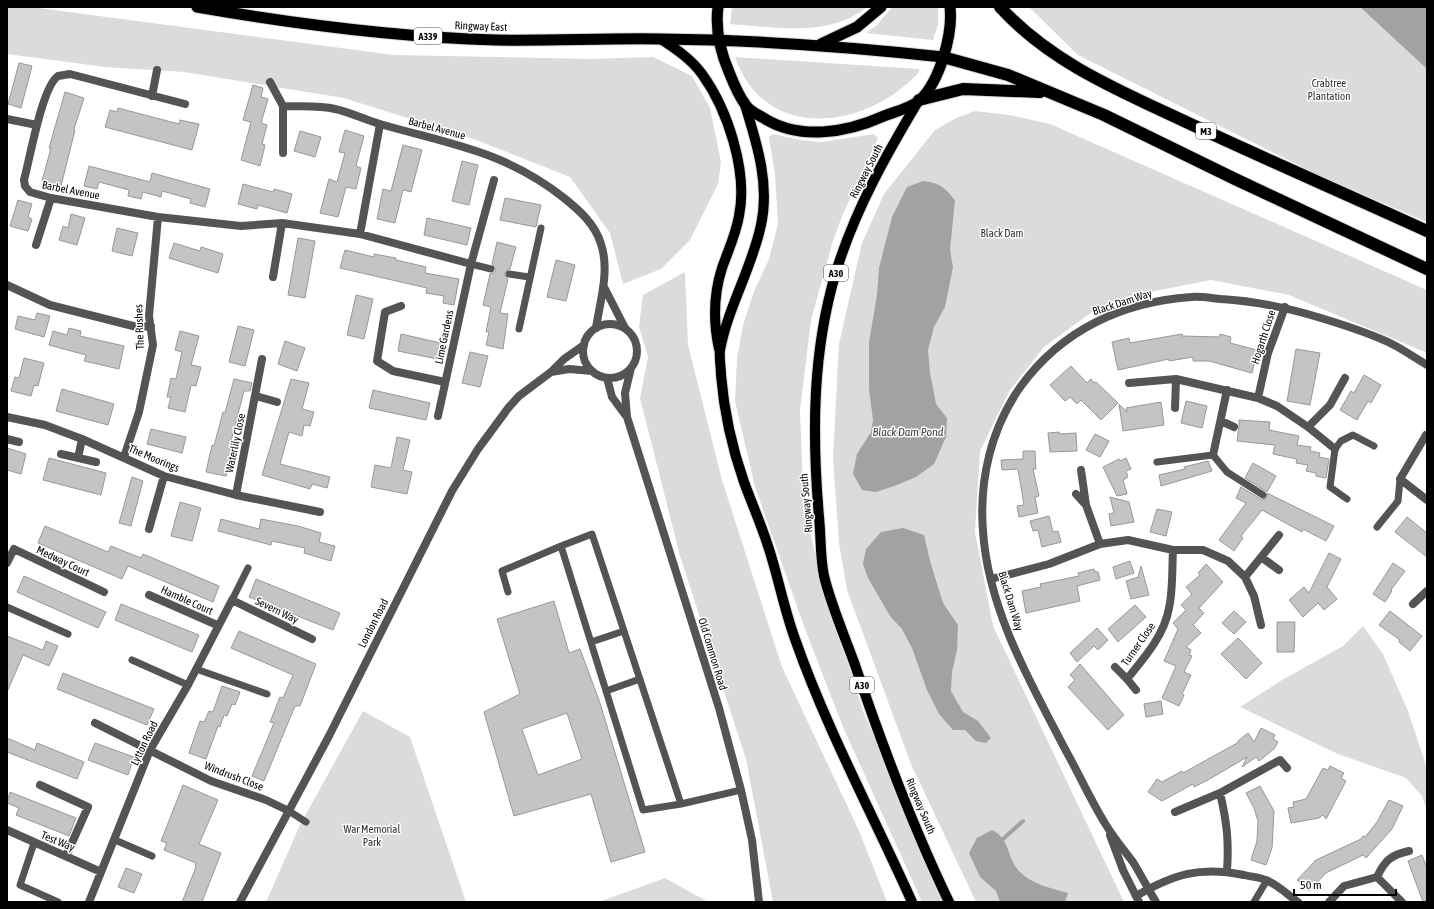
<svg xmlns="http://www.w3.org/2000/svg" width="1434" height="909" font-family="'Asap Condensed',sans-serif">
  <rect width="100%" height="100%" fill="#fff"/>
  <path fill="#dbdbdb" d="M7,7H31L394,55L590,59L653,57L692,76L710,108L721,162L718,184L690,240L661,269L623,284L610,233L570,177L474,139L344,98L184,72L105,67L7,54Z
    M732,7H867C829,38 774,27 730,24Z
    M892,7H938V25L933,40L866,33L876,26Z
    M1029,7H1360L1427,69V222L1314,173L1078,55Z
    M735,57L919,69V72C868,129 765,144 735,57Z
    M975,111L1009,115L1050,124L1427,290V353L1289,295L1279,293L1211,280L1150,292L1092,312L1044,347L1010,390L980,451L975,532L993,626L1124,902H976L911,764L847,590L839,543L833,458L839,344L862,243L884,194L935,130L956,118Z
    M773,134L800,140L822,142L874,134L878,138L842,216L832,244L811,320L800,410L803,488L807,517L822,585L830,615L847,660L863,711L945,902H922L843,727L805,629L755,487L735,401L737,359L743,325L754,291L769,259L778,224L775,174L769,137Z
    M685,272L688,345L722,480L782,667L860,833L887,902H773L746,759L680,556L640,398L648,357L639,327L643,295Z
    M1363,626L1383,654L1408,711L1427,768V811L1422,796L1406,778L1338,754L1240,707L1282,680L1343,646Z
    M363,711L410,737L466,902H266L300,825Z
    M665,878L708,902H599Z"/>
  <path fill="#a2a2a2" d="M1360,7H1427V69Z
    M923,181C940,183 944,187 955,200L950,250L953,267L945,307L934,327L928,350L930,373L936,404L947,418L946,437L934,464L916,477L897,485L876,492L862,490L853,474L857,454L871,432L873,420L869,389V342L877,295L879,268L892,217L907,187Z
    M903,528L924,535L930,561L943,603L958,625L957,650L952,672L951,691L963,712L978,721L991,738L986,743L976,741L965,730H953L939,714L927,690L912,648L902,629L890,616L868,578L863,564L866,549L881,532Z
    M992,830C1011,839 1006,858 1020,872C1033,885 1051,888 1068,893L1065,902H1000L996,891L980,877L969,853L977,838Z"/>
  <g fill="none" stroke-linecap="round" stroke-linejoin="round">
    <path stroke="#a2a2a2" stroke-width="4" d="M1003,839L1023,821"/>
  </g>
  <path fill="#c4c4c4" stroke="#989898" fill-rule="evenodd" d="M19,63L32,66L21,108L8,104Z
    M253,85L263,88L261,97L268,99L261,123L267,125L262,144L265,145L260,166L241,160L251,122L243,120Z
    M65,92L84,98L74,129L75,130L61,186L42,181L51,148H49Z
    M118,108L179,124L180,120L199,124L192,150L105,127L110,110L117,112Z
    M345,130L364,136L356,166L361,168L356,189L346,187L338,217L320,213L329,179L337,182L345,153L339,152Z
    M300,131L321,137L315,157L294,151Z
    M403,145L422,150L411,192L403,190L395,223L377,219L383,189L391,191Z
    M462,161L478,165L469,205L452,201Z
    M89,166L150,182L152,173L210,189L205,207L190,203L191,199L162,191L161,197L143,192L141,199L128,196L129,190L99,182L97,189L84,186Z
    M243,184L273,192L274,189L292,194L287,213L258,205L257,209L238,204Z
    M505,198L541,205L536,227L500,220Z
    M18,200L32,204L28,217L32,219L28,231L10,226Z
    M71,214L85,218L77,245L59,240L63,226L68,228Z
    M427,218L471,228L467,245L424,235Z
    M117,228L138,233L132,256L112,251Z
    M298,238L315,241L305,298L288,295Z
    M497,242L516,247L510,269L507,270L504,274L508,279L500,313L508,314L503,349L486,345L489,332H486L491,307L483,305L490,274L494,273L496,270L492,264Z
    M174,243L200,251L201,247L223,254L218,273L169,258Z
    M345,250L374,257V254L396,258V260L426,267L425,273L459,279L454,305L443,303L444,296L426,293L427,288L340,268Z
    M556,260L575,265L566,301L547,297Z
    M356,295L373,299L364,339L347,335Z
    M37,313L50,316L44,337L15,329L18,316L35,320Z
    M238,326L254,330L245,366L229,362Z
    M69,328L81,331L80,336L124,346L119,369L84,361L86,355L49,345L53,331L67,335Z
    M180,331L199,336L191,365L201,367L196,386L191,385L185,412L168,408L171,397H167L171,378L176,379L182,352L175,350Z
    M401,334L445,344L442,360L398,351Z
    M1182,334V336L1219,337L1220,334L1231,337L1230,343L1257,350L1252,373L1209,361H1193V357L1169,361V359L1118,370L1112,342L1129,338L1130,343Z
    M285,341L305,348L297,371L278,364Z
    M1296,349L1320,353L1310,405L1287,401Z
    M470,352L488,356L480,387L462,383Z
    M24,358L44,363L38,386L34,385L31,396L11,391L15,377L19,378Z
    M1071,366L1087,383L1091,379L1094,383L1096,382L1118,403L1101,420L1081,400L1077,404L1070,397L1065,401L1050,385Z
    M1364,375L1381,385L1371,403L1368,401L1357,420L1340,410L1351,391L1354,393Z
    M234,379L252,383L250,391H244L229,449L232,450L226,476L206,472L212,445L214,446L223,412L225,413Z
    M291,379L309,383L302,409L314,412L310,426L304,425L302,436L289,432L280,464L330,477L327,488L312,484L310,489L262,475Z
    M62,389L114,404L108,425L56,411Z
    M373,390L430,403L426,420L369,408Z
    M1186,401L1207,406L1202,428L1181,423Z
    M1161,402L1164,425L1123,431L1119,404L1127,412L1126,408Z
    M1239,420L1270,422L1269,430L1299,436L1297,445L1311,447L1310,451L1320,453L1319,457L1329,459L1326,478L1316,476V473L1306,471L1308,465L1296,463L1297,459L1273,454L1275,445L1237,441L1239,427Z
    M151,429L186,437L182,453L147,444Z
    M1059,432V434L1076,433L1077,451L1050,452L1048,433Z
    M1095,434L1109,441L1100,457L1086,450Z
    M397,437L410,440L403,470L412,472L407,494L371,487L375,465L391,468Z
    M7,448L26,454L21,474L7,470Z
    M1023,451H1035L1036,469H1033L1039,496L1035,497L1038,513L1019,517L1017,506L1024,505L1018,469L1002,470L1001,460L1023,459Z
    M49,458L106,473L101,495L43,480Z
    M1126,458L1131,469L1126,471L1128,477L1123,480L1127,494L1117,496L1103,467L1119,459L1120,461Z
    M1208,461L1212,471L1161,486L1159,475L1185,469L1184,467Z
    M1253,463L1276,476L1267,492L1245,478Z
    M132,477L143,481L131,526L119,523Z
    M1241,487L1262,500L1267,498V493L1334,526L1326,541L1303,529L1302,532L1262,510L1241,536L1243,538L1234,551L1219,540L1246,503L1236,498Z
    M1110,497L1129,502L1134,522L1111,526L1109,514L1114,513Z
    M180,502L201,508L192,541L171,536Z
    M1157,509L1172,512L1166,536L1150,532Z
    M1049,516L1053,532L1058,531L1061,542L1042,547L1038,530L1033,531L1030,521Z
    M1407,517L1427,533V557L1395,532Z
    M221,519L259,529L261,519L298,526L321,533L319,542L335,546L331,561L304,553L305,548L272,541L271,545L218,531Z
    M45,526L108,552L111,546L141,558L143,554L219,586L213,602L128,566L122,579L38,543Z
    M1329,553L1341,559L1327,587L1337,599L1324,610L1318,603L1303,617L1289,600L1304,587L1309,593Z
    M1130,561L1134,573L1116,579L1113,567Z
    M1393,563L1405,571L1391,590L1392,591L1385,602L1373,594Z
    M1206,564L1223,582L1199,608L1204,613L1193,625L1201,633L1186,647L1191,650L1189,655L1192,656L1184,672L1191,675L1182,694L1184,695L1179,706L1162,698L1176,666L1164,661L1178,629L1173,623L1186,610L1181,605L1192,594L1186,587L1200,575L1198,573Z
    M1141,566L1149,595L1131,599L1126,581L1138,577Z
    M1094,569L1095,572H1098L1100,580L1077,586L1080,601L1026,613L1022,591L1041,587L1040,584L1079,576L1078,573Z
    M24,576L106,612L98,628L17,592Z
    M256,579L340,613L333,630L249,597Z
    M554,601L569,653L580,649L600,703L645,852L611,862L591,794L514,816L484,712L520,694L497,619ZM567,713L582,759L538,775L522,729Z
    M121,604L199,635L192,652L115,620Z
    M1135,605L1146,617L1118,642L1108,629Z
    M1234,611L1246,622L1234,634L1222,623Z
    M1390,611L1422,636L1410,651L1399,642L1400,640L1379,625Z
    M1277,622H1295L1294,652H1277Z
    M1097,628L1108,640L1098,650L1094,646L1077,662L1070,653Z
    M239,631L316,664L300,706H295L264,781L252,776L274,723L270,722L280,697L283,698L293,675L231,648Z
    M7,636L43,650L46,641L58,646L49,666L23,655L7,692Z
    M1238,638L1262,663L1246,679L1221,654Z
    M1080,664L1124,715L1108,730L1068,687L1075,680L1070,675Z
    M63,673L154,709L147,725L57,689Z
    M222,686L240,692L235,705L232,704L227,716L224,715L220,727L218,726L206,759L189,753L200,721L204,722L209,711L213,712Z
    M1161,701L1163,714L1146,717L1144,704Z
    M1261,728L1275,735L1273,739L1278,742L1274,749L1259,761L1256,757L1242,767L1247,757L1208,780L1194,787L1193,784L1162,801L1148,792L1157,779L1162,782L1182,771L1183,773L1239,742L1238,741L1248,733L1254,742Z
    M7,738L35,750L37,743L84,762L77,779L7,752Z
    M95,743L134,757L128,775L88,760Z
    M1330,766L1344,773L1341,778L1346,781L1326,819L1323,815L1319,818L1291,823L1288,808L1294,807L1293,802L1306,799L1323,768L1328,770Z
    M183,785L218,800L199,844L221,853L202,902H182L196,867L195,866L196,863L164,850L167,843L161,841Z
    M1260,786L1274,811L1272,848L1266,865L1251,860L1257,841L1258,821L1254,808L1246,793Z
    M10,792L76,818L69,836L16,815L19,808L7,803Z
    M1389,800L1403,806L1392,829L1366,858L1363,855L1326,873L1309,891L1297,880L1316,860L1361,839L1363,836L1365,837L1377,822Z
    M1422,855L1427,868V902H1423L1408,861Z
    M126,868L142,874L134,893L118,887Z"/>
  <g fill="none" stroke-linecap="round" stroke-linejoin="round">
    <g stroke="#dbdbdb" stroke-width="12">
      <path id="primary" d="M661,39C676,49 691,59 702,74C728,110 748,172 739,216C736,234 728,251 722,268C713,296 713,321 719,349
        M919,100C886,155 855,210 836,272C812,352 812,435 819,517C821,536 820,557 824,576C831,605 845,637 855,665C882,745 912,825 949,902
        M745,105C757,144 770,184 761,225C752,268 728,307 720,350C719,358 721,367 721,375C724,411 732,448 744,482C752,504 761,524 768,546C778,576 784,609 795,639C827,730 873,815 912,902"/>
    </g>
    <g stroke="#dbdbdb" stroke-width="13">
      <path id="trunk" d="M197,7C295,24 396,37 496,40C551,41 606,38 662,39C756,40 850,47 943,57
        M718,7C715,30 720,51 729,72C733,82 738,95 745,104C748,109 756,114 762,117C799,141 846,133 884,116C894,112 911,108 920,100C940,81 953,34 950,7
        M821,44L857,27L881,7"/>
    </g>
    <g stroke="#dbdbdb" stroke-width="14">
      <path id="motorway" d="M1000,7C1050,62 1118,90 1184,121C1265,159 1346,194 1427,231
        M943,57L1008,75L1104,115L1235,179L1427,269
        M919,100L963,89L1040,92"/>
    </g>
    <path stroke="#545454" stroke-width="7" d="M471,264L491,269
      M509,274L529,277
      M519,329L541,228
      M1157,462L1213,455L1227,472L1263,495
      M1347,499L1330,487L1335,449L1341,441L1353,435L1374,446
      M1377,527L1398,501L1400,479
      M508,592L502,571L561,546
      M232,600L248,568
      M7,607L68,634
      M591,642L624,631
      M132,660L188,685
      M196,669L267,694
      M606,691L640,679
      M681,804L643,810L561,546L592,534L681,804L741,790
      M289,811L306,822
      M115,840L152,856
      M34,843L20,885L58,902
      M1254,902L1267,880"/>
    <path stroke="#545454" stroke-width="8" d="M270,82L283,106V153
      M152,96L157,70
      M185,104L70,74L58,76C42,87 30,158 24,180L25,186L30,192L51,198L158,217L241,226L282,223L360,234L471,264
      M283,106C300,107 319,105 335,109C350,112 365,120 380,124C449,144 505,151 564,198C579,210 595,224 601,244C610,271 600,301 596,328
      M7,119L37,125
      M360,234L380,124
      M36,245L51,198
      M273,277L282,223
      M7,285L50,305L137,327L151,326
      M604,287L625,328
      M401,306L385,312L377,361L393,371L445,382
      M1129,383L1176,379L1258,398L1277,406L1308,427L1335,449
      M256,396L277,402
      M1258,398L1268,353L1285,307
      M1175,408L1176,379
      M438,416L471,264L494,180
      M7,417L45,425L82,439L164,476L236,495L320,512
      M1221,421L1234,427
      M1308,427L1330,405L1345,378
      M1426,435L1400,479L1427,500
      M7,439L19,442
      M61,454L96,462
      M1213,455L1227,390
      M124,457L139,412L153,345L149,316L158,217
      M78,458L82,439
      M1081,470L1086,505L1100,544
      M1076,494L1086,505
      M236,495L262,359
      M149,529L164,476
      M1261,557L1279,570
      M7,563L14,549L104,592
      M1245,577L1279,535
      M991,579L1049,564L1100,544L1128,540L1173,550H1203L1228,561L1245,577L1254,596L1261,625
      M149,595L217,625
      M1413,604L1427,591
      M1115,667L1127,679
      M1136,690L1127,679C1144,658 1164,636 1169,608C1173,590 1172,569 1173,550
      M95,723L211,781L266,800L289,811
      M40,785L88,807L66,856
      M1220,793C1227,823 1229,841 1227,871
      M1175,812L1220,793L1280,760L1287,768
      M7,830L101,872
      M1377,877C1385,860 1391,855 1409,851
      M1136,896C1174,874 1200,866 1244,875C1251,877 1261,877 1268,881C1279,886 1288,895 1298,902
      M89,902L150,750L188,685L232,600L312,639
      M1329,902L1344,886L1377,877L1402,902"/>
    <path stroke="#545454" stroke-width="8" d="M583 351a27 27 0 1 1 54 0a27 27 0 1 1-54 0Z
      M631,368L625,393L627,417L719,708L741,790L752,840L759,902
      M551,372L569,369L592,371
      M607,378L612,397L626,416
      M1110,835L1123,870L1139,902
      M240,902L329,736L452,491L478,449L509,407L519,396L551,372L564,359L584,345
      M1156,902C1148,889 1141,875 1133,862C1124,850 1114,838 1106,825C1091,801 1079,774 1065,749C1030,682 988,609 983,531C979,480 991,428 1021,386C1062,330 1122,302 1191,297C1200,296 1211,298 1221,299C1255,301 1288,308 1321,318C1344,325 1370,333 1392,344C1404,350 1415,358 1427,365"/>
    <use href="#primary" stroke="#000" stroke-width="10"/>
    <use href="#trunk" stroke="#000" stroke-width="11"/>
    <use href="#motorway" stroke="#000" stroke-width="12"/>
  </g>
  <g text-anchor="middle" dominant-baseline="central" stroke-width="3" stroke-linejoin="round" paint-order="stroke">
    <g fill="#fff" stroke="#4c4c4c" stroke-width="1">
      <rect x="414" y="28" width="28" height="16" rx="3"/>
      <rect x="1196" y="123" width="20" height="16" rx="3"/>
      <rect x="824" y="265" width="24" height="16" rx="3"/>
      <rect x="850" y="677" width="24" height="16" rx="3"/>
    </g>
    <g font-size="10" font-weight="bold" fill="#000">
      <text x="428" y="36">A339</text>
      <text x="1206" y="131">M3</text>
      <text x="836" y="273">A30</text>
      <text x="862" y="685">A30</text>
    </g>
    <g font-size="11" fill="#000" stroke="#fff">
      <text transform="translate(481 26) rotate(2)">Ringway East</text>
      <text transform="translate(437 128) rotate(15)">Barbel Avenue</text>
      <text transform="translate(866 171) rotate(-63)">Ringway South</text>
      <text transform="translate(71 190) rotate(11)">Barbel Avenue</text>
      <text transform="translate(1122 302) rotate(-18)">Black Dam Way</text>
      <text transform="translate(139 327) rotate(-92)">The Rushes</text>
      <text transform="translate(444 337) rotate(-78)">Lime Gardens</text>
      <text transform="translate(1263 337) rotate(-72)">Hogarth Close</text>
      <text transform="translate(235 443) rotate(-78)">Waterlily Close</text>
      <text transform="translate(154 458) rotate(23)">The Moorings</text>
      <text transform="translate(806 503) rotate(-95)">Ringway South</text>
      <text transform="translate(63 561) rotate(25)">Medway Court</text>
      <text transform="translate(187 600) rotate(24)">Hamble Court</text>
      <text transform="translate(1011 601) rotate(73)">Black Dam Way</text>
      <text transform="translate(277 610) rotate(26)">Severn Way</text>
      <text transform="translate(373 623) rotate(-63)">London Road</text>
      <text transform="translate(1138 644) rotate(-55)">Turner Close</text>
      <text transform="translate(713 654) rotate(73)">Old Common Road</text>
      <text transform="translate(144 743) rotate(-64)">Lytton Road</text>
      <text transform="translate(234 776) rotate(21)">Windrush Close</text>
      <text transform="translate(921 806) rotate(67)">Ringway South</text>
      <text transform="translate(58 841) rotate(23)">Test Way</text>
    </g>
    <g font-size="11" fill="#323232" stroke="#fff">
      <text x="1329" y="83">Crabtree<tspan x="1329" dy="13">Plantation</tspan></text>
      <text x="1002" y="233">Black Dam</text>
      <text x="372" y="829">War Memorial<tspan x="372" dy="13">Park</tspan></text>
    </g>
    <g font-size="12" font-style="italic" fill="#434343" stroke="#fff">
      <text x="908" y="432">Black Dam Pond</text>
    </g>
  </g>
  <rect width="1434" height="909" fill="none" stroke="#000000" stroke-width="16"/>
  <path d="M1294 889v6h102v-6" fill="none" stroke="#000000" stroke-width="2"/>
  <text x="1300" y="889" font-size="12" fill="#000000" stroke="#ffffff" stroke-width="3" paint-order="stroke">50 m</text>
</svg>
